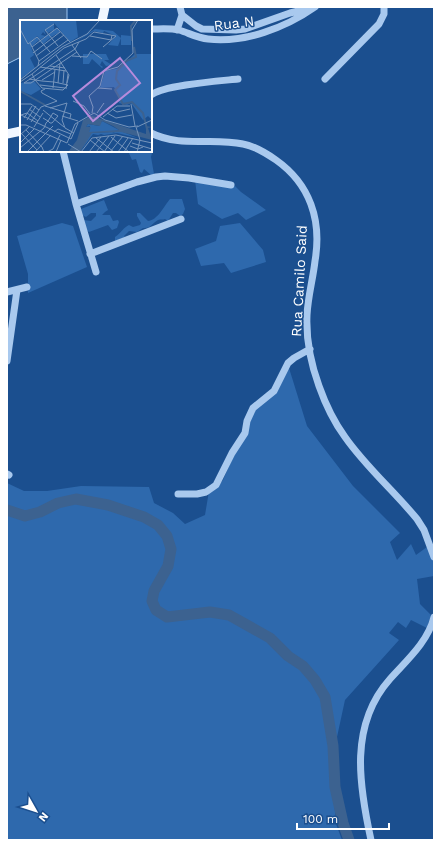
<svg xmlns="http://www.w3.org/2000/svg" width="441" height="847" font-family="'Work Sans',sans-serif">
  <rect width="100%" height="100%" fill="#1b4f8f"/>
  <path fill="#2e69ad" d="M128,151H144L152,153L151,157L154,174L151,175L144,169L142,173L140,172L136,159L132,160Z
    M195,180L232,187L235,186L241,192L266,210L246,220L238,213L222,219L198,204Z
    M170,199H182L185,209L183,214L180,216L176,213H173L168,221L165,219C163,220 161,219 158,220C152,223 151,229 143,228L137,232L129,231L124,236L125,237L115,241V237C121,233 124,227 129,225L133,227L140,225L141,223L137,216V213H140L148,221C158,220 164,206 170,199Z
    M104,200L108,210L105,212L102,215H110L113,221L118,220L119,222L117,228L112,230L108,225L89,232L86,230L83,220L91,221L96,216V213H91L86,217L82,215L81,209Z
    M62,223L73,226L87,267L28,293V274L17,236Z
    M240,223L263,250L266,262L231,273L224,263L201,266L195,249L216,241L220,226Z
    M289,368L307,426L353,486L400,533L390,542L397,560L411,544L416,555L427,547L434,561V576L417,579L420,604L431,615L427,628L411,620L406,628L398,622L389,633L399,640L345,700L337,737L331,759L336,824L342,840H7V483L24,491H47L81,486L149,487L154,503L173,513L185,524L205,515L209,491L217,487L223,480L252,414L273,389Z"/>
  <path fill="#3c6290" stroke="#9cc4f0" d="M7,7H67V21H21V57L7,64Z"/>
  <g fill="none" stroke-linecap="round" stroke-linejoin="round">
    <path stroke="#3c6290" stroke-width="11" d="M7,510L25,516L40,512L58,503L76,499L108,505L144,517L158,525L167,536L171,549L168,566L154,591L152,601L156,610L167,617L210,612L229,615L270,638L288,656L303,666L315,680L325,697L333,746L335,787L343,823L349,840"/>
    <path stroke="#a9c9ee" stroke-width="7" d="M182,15L196,26L202,29L236,30L245,29L290,13L311,8
      M151,29C160,29 170,28 179,30C189,33 197,38 208,39C245,43 285,28 315,7
      M177,30L182,15L180,7
      M325,79L379,24L384,14V7
      M151,95C164,85 219,81 238,79
      M151,133C181,148 212,137 243,144C255,146 266,153 276,160C310,184 322,220 315,261C313,279 308,296 307,315C306,338 311,364 319,386C325,403 334,422 345,437C366,467 394,491 417,519L424,530L434,557
      M63,151L76,204L96,272
      M76,204L137,182L156,177L165,176L189,178L231,185
      M90,254L181,219
      M7,292L27,287
      M7,361L17,290
      M7,474L9,475
      M178,494H197L206,492L216,485L232,453L245,433L247,421L253,408L274,391L288,363L294,358L310,349
      M371,840C359,785 349,725 390,679C406,661 428,642 434,617"/>
    <path stroke="#f0f6ff" stroke-width="9" d="M102,21L105,7
      M7,134L21,131"/>
  </g>
  <g text-anchor="middle" dominant-baseline="central" stroke-width="3" stroke-linejoin="round" paint-order="stroke">
    <g font-size="14" fill="#fff" stroke="#1b4f8f">
      <text transform="translate(234 23) rotate(-7)">Rua N</text>
      <text transform="translate(299 281) rotate(-87)">Rua Camilo Said</text>
    </g>
  </g>
  <g transform="translate(20 20)">
    <rect width="132" height="132" fill="#1b4f8f"/>
    <path d="M0,0H56L58,17L50,22L34,3V10L37,8L40,12L31,17L29,14L33,10L28,13L24,10L26,15L23,12L21,15L26,16L28,14L31,17L23,24L21,21L25,16L20,20L17,16L10,23L17,17L19,20L11,27L14,35L10,38L15,48L0,59ZM75,9L93,11L101,18V15L111,16V25H101V18L98,26L88,25L96,16L84,11L83,13L74,11L52,24ZM63,34H86L89,40H84L92,45L86,46L82,41L80,45L83,47L82,48L72,39L69,44H63ZM115,34H132V100L128,96L123,100L111,83L107,85L99,83L100,79L94,67L80,68L85,51L100,48ZM14,61L21,69L11,75L0,71V63ZM82,101L99,110L95,111L92,113L95,112H103L118,118L97,113L84,115L81,114L78,115L73,114L60,132L71,113H92L69,112L70,106L66,107L68,104L79,106Z" fill="#2e69ad"/>
    <path d="M72,96L126,114V106L132,107L128,108L132,120L101,112L72,113L60,132H48L57,120L63,100ZM82,101L93,106L99,110L69,112L71,107H66L68,104L80,106Z" fill="#3c6290" fill-rule="evenodd"/>
    <path fill="none" stroke="#3c6290" stroke-width="2" d="M112,21L111,6L116,0M114,27L116,37L106,41L97,51L96,59L100,65L95,70L103,84L112,82L123,93L127,109M0,71L25,85"/>
    <path fill="none" stroke="#7695bc" stroke-width="1" d="M34,4L25,10L38,26M0,9L8,24L17,17L30,32M70,16L91,20L92,15M10,23L19,41M52,25L61,38M12,27L37,8L50,22M83,27L96,16M13,33L40,12M36,35L49,55L47,63M16,36L44,15M52,36L67,37L71,31L82,39M18,46L19,41L48,20M30,46L45,48M20,47L46,51M9,59L15,60L22,61L34,62L48,65L43,70L22,68L15,60L12,54L44,28L66,19L74,12L96,16M0,60L42,27L67,14L80,0M22,60L35,52M0,62L12,54M4,63L55,29L59,22M4,63H11L57,32M38,63L40,43M43,63L44,50M20,65L45,68M33,68L35,49M78,68L92,69M46,69L48,54M53,81L64,86L70,94M0,84H11L19,90M111,84L115,106M25,86L51,94L50,98M30,88L47,83L42,100L45,108L54,113M9,89L20,97M92,89L97,92L110,89M23,90L44,107M86,90L97,82M72,93L73,87L69,76L80,66L84,51L98,47L113,33L112,10L118,0M77,93L84,83M87,93L96,98L112,95M42,96L58,101M83,97L97,86H110M4,98L12,86M7,100L16,86M18,101L7,93L1,95L51,119M11,102L21,87L37,81L22,73L21,71L25,69M0,105H6L47,123M14,107L23,93M116,107L120,120L117,132M117,107L132,100M6,110L22,127L24,132M0,112L17,130M34,112L38,109L51,114M0,115L9,107M91,117L109,132M76,118L94,132M51,119L58,103M70,120L85,132M0,123L14,109M47,123L55,104L74,93L85,100L109,107L118,106M112,123L132,129M48,124L61,132M110,126L118,129L123,127M0,128L24,108L26,103L28,101L33,93L38,96L32,103H30L28,101L23,98M8,131L33,106M15,132L31,115M27,132L33,129L40,115M36,132L41,120M61,132L72,118L96,115L132,123M69,132L81,117M76,132L89,116M84,132L95,116M90,132L103,116M98,132L108,118M104,132L113,118"/>
    <path fill="#b68bdc" fill-opacity="0.15" stroke="#b68bdc" stroke-width="2" d="M100,38L120,63L73,101L53,76Z"/>
    <rect width="132" height="132" fill="none" stroke="#fff" stroke-width="2"/>
  </g>
  <rect width="441" height="847" fill="none" stroke="#ffffff" stroke-width="16"/>
  <g transform="translate(36 811) rotate(129)" stroke="#1b4f8f" stroke-width="3" paint-order="stroke">
  <path d="M0-3L7 15L0 10L-7 15Z" fill="#ffffff"/>
  <text y="-6" font-size="11" font-weight="bold" text-anchor="middle" fill="#ffffff">N</text>
  </g>
  <path d="M297 823v6h92v-6" fill="none" stroke="#ffffff" stroke-width="2"/>
  <text x="303" y="823" font-size="12" fill="#ffffff" stroke="#1b4f8f" stroke-width="3" paint-order="stroke">100 m</text>
</svg>
